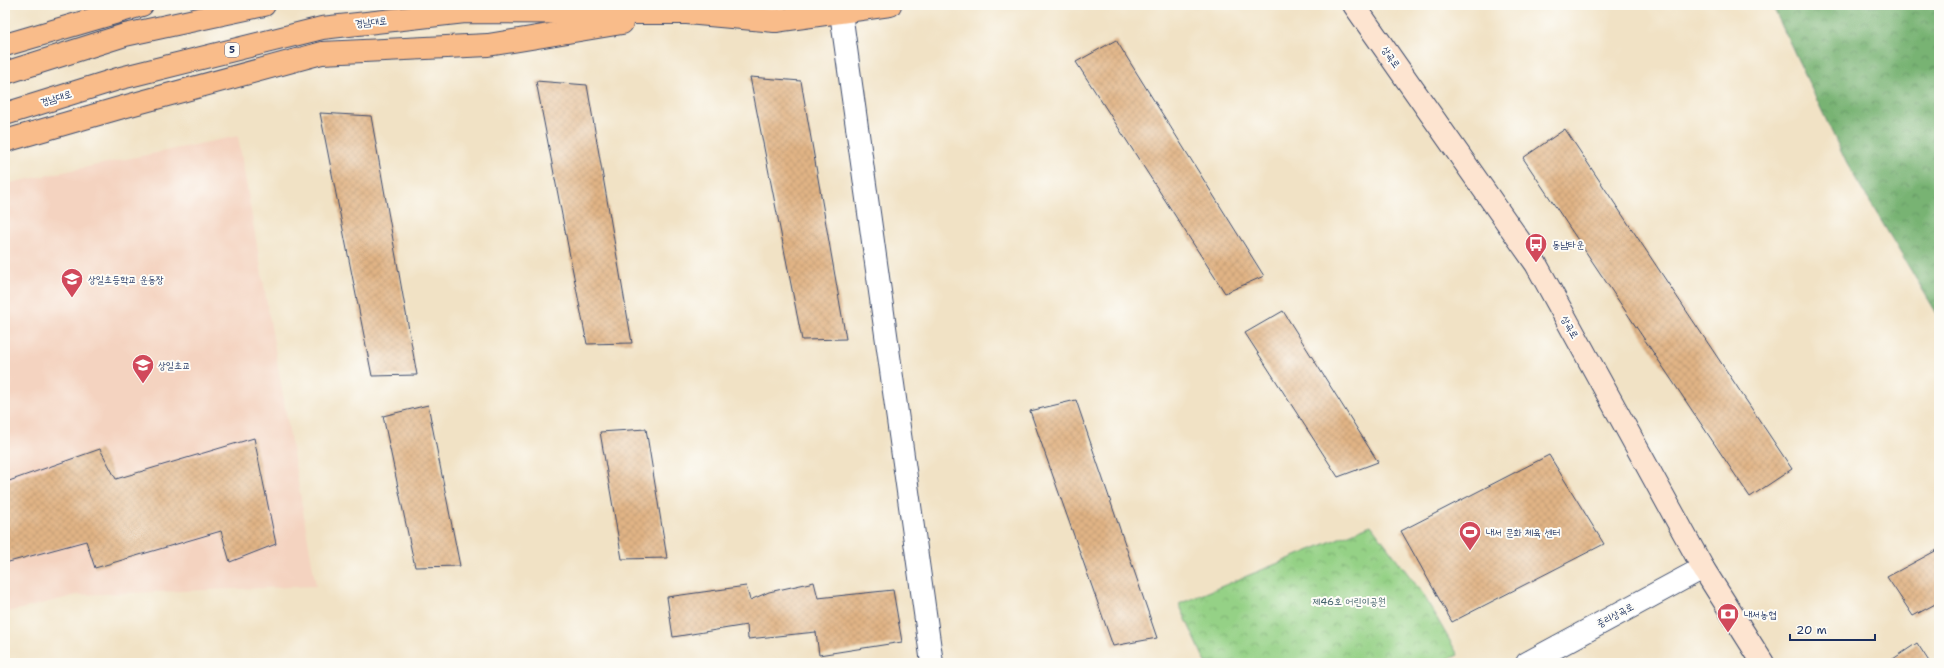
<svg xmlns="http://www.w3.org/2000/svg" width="1944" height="668" font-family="'Shantell Sans','Poor Story',sans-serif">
  <defs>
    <pattern id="forest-crowns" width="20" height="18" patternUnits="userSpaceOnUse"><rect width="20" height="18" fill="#78b373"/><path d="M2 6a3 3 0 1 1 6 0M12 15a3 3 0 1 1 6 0" fill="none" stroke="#629262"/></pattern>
    <pattern id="park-crowns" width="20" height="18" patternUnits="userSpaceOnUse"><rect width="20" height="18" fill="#95d186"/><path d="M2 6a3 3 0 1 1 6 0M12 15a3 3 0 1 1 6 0" fill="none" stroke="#79aa71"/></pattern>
    <pattern id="building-cross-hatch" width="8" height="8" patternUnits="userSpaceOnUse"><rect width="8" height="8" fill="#e1b485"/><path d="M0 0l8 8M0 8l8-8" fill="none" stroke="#c09b75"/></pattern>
  </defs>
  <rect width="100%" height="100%" fill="#fdfcf7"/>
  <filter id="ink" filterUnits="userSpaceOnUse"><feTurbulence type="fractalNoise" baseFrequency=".025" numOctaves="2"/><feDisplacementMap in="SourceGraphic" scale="8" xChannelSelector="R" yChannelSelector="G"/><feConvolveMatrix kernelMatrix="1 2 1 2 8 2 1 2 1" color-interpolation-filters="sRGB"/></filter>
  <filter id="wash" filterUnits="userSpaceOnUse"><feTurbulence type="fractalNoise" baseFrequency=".012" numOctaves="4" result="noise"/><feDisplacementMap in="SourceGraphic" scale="16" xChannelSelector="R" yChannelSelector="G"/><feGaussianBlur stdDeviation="0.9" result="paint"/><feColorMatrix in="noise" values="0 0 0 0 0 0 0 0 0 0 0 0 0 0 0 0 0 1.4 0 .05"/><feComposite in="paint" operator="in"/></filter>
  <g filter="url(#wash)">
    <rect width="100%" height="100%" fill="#f1e2c5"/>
    <path fill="#f4d3c0" d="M238,136L316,586L77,595L5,613V184Z"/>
    <path fill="url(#forest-crowns)" stroke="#4a7168" d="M1772,5H1939V317L1847,164Z"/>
    <path fill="url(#park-crowns)" stroke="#588072" d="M1371,525L1423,594L1458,655L1440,663H1206L1179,604Z"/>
    <g id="blocks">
      <path fill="url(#building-cross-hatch)" d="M1116,40L1264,276L1225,293L1076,62Z
        M750,77L801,81L846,339L802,340Z
        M536,81L587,85L632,343L587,344Z
        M320,113L371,116L417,375L372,376Z
        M1565,129L1792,469L1750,497L1523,158Z
        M1283,311L1378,462L1338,477L1245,333Z
        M1076,400L1157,638L1113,646L1030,411Z
        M428,405L460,566L415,567L383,416Z
        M646,429L667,558L622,559L600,432Z
        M254,438L276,544L230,562L221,531L95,568L86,541L5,563V479L9,481L100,449L116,479Z
        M1549,455L1604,544L1452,622L1401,531Z
        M1939,549V602L1913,616L1887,577Z
        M814,582L818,598L893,590L902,642L819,655L816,632L748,639L747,625L673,637L667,597L746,586L750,600L769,592Z
        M1917,643L1930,663H1887Z"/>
    </g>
  </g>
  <g filter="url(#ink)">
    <use href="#blocks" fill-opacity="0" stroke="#3b4a6d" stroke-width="1"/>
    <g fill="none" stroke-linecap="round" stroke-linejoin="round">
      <g stroke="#3b4a6d" stroke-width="24">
        <path id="street" d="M841,13L932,663
          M1527,663L1703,568"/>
      </g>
      <g stroke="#3b4a6d" stroke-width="24">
        <path id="secondary" d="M774,5L775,21
          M1354,5L1536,264L1703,568L1763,663"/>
      </g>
      <g stroke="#3b4a6d" stroke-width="24">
        <path id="highway" d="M5,45L142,5
          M5,73L125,35L264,5
          M5,114L121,78L322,28L465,12L687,13L775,21L890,5
          M5,141L123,107L322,53L488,45L622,23"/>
      </g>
      <use href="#street" stroke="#fff" stroke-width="22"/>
      <use href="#secondary" stroke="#fde4d0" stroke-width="22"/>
      <use href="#highway" stroke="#f9bc8a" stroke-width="22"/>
    </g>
  </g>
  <defs>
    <g id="bus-pin" transform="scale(1.15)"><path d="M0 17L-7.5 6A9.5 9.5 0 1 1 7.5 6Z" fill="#d1495b" stroke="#fdfcf7"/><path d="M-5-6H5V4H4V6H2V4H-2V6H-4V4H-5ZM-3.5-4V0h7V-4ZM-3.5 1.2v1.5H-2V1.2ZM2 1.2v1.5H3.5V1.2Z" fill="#fff"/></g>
    <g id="school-pin" transform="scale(1.15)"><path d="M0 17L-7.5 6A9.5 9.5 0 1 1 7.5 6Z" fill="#d1495b" stroke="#fdfcf7"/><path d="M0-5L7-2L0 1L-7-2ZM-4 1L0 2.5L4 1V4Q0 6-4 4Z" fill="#fff"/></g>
    <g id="stadium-pin" transform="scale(1.15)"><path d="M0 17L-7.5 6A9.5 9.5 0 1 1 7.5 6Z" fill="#d1495b" stroke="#fdfcf7"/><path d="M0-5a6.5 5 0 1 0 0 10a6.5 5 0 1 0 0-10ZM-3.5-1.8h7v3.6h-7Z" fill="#fff"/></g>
    <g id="bank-pin" transform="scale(1.15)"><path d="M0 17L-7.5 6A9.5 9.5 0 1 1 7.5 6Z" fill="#d1495b" stroke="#fdfcf7"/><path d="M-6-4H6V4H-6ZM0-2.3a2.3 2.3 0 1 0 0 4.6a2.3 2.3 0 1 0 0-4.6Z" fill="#fff"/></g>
  </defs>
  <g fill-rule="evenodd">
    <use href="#bus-pin" x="1536" y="244"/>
    <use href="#school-pin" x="72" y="279"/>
    <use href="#school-pin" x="143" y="365"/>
    <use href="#stadium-pin" x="1470" y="532"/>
    <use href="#bank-pin" x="1728" y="614"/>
  </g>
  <g text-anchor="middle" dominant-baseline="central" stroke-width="4" stroke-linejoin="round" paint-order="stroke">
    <rect fill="#fdfcf7" stroke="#5f6c8c" stroke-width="1" x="225" y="43" width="14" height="14" rx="3"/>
    <g font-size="9" font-weight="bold" fill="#1b2f5e">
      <text x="232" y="50">5</text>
    </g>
    <g font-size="10" fill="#1b2f5e" stroke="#fdfcf7">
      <text transform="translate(371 22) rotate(-6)">경남대로</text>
      <text transform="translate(1391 57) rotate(55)">상곡로</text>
      <text transform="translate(56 98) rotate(-17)">경남대로</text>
      <text transform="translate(1570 327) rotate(61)">상곡로</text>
      <text transform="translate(1615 615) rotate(-28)">중리상곡로</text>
    </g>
    <g font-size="10" fill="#1b2f5e" stroke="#fdfcf7" text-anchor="start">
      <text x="1552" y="244">동남타운</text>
      <text x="88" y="279">상일초등학교 운동장</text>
      <text x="158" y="365">상일초교</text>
      <text x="1486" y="532">내서 문화 체육 센터</text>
      <text x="1744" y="614">내서농협</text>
    </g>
    <g font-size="10" fill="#40606a" stroke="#fdfcf7">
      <text x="1349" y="601">제46호 어린이공원</text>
    </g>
  </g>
  <rect width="1944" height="668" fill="none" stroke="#fdfcf7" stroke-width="20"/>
  <path d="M1790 634v6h85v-6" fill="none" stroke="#1b2f5e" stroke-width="2"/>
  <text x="1796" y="634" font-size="12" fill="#1b2f5e" stroke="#fdfcf7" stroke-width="3" paint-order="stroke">20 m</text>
</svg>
